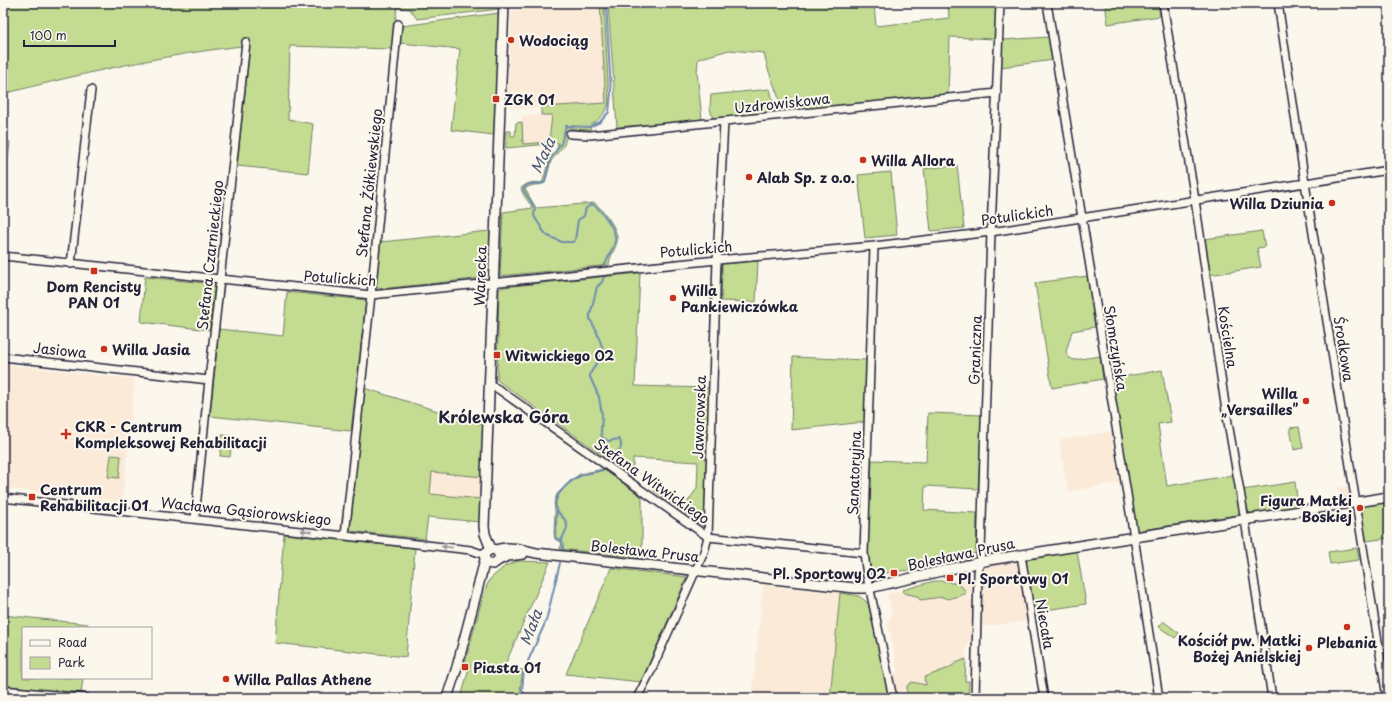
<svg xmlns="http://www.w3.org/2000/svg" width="1392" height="701" font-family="'Playpen Sans',sans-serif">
  <rect width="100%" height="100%" fill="#fbf7ec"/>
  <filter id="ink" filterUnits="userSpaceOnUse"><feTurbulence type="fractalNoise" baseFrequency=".025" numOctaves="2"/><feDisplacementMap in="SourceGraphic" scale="8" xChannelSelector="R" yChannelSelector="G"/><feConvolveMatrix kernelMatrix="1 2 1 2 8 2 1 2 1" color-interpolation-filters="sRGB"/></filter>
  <g filter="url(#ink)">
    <path fill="#fcead9" d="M576,3H600L606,103L521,109L520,108L516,109L515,108L513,109L507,103L508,99L507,98L510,43L513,42V37L510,36L511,11Z
      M552,114L549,142L522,144V116Z
      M3,364L135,379L122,502L3,488Z
      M1111,431L1120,483L1068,492L1059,440Z
      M432,471L482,477L481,499L430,494Z
      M1349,486L1351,497L1340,500L1338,488Z
      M1018,561L1027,621L981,627L983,566Z
      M968,575L973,580V592L968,594L969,598L973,602L970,645H967L966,659L965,681H969L968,698H898L893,674L898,673L888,623L892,614L887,594L934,581H948L954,580V578Z
      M763,585L840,593L830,698H790L752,694Z"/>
    <path fill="#c3dc92" stroke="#727f66" d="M3,3H499V9L417,19L410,9L397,8L392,49L290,46L288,119L313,124L308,173L237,166L250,45C166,54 84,73 3,94Z
      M600,3H604L609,102C606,113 600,119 591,125L590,130H581L569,128L564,145L551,161L545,183C538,187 535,182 525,189L536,208L595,203C603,210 619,229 617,241C616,249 609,257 609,265L500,276L503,212L533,208C529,202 522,195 521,188C527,183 533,181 541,183L543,181L549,159L556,150L559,143L506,148V131H511V136H515L516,123L522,122L523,144L549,142L552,115H541V107L606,103Z
      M608,3H893L874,5L876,26L949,18L948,3H997L995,39L950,37L948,94L784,112L768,69L764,53L729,50L698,59L697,72L702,120L617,127Z
      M1105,3H1158L1160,16L1108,24Z
      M499,13L494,135L451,130L460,49L400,43L402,26Z
      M1049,37L1054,60L1001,67L1002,40Z
      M770,89L776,112L713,120L710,108L711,95Z
      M3,141L10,142L3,201Z
      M957,165L964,228L931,231L924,169Z
      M891,172L897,235L865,238L858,175Z
      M490,231L489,272L484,278L379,289L375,285L380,242Z
      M1262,231L1265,247L1257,248L1261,267L1209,275L1204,239Z
      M758,261L756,302L721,301L722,264Z
      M640,273L635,386L709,388L704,527L654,491L657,485L685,506L697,488L698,462L633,458V477L497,380L499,289L504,287Z
      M1088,276L1095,327L1072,331L1066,352L1068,357L1074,360L1100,356L1103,379L1052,388L1035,283Z
      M145,277L215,284L209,330L141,322Z
      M287,292L366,300L351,431L210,416L219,329L283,336Z
      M793,357L867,360L865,422L791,430Z
      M1162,370L1171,422L1158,424L1167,486L1233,475L1240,511L1237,515L1136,531L1111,379Z
      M364,388L483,425L482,477L432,472L430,494L481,499L480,522L428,517L425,539L350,531Z
      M928,413L982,415L978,489L925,486L924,510L977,513L976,553L916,570L896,571L872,576L867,558L872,460L926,462Z
      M1299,427L1303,448L1294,450L1290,428Z
      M222,435L232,436L230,457L220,456Z
      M111,455L121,456L119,478L108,477Z
      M603,469L642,497V558L560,549L562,543L555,539L554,534L555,511L554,503L557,494L571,480L580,474Z
      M1295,482L1298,506L1254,514L1248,512L1243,490Z
      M1389,502V538L1366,541L1361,508L1363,506Z
      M284,534L415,548L406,657L275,643Z
      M1357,548L1359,560L1330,564L1328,552Z
      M1077,551L1086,604L1033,612L1025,560Z
      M518,561L550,562L504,667L523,670L520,690L525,698H461L470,664L465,663L484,592L490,579L505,566Z
      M611,568L687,577L641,682L566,674Z
      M934,581H948L950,583H958L965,590V594L948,599L942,597L920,600L917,596L904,593L903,590Z
      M840,593L859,596L868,603L881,657L889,698H830Z
      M3,615L88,624V628H23V678H83L81,694L3,685Z
      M1163,621L1179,633L1175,638L1159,627Z
      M966,659L965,681H969L968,698H907V686L912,682L926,685V682L924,681L925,677L949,668L956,663Z"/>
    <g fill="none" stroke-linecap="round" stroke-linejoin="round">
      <path stroke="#6f8bb0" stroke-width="2" d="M605,265C608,257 613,249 615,241C617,230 601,209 592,204L586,208L584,216L578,220L575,240L573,242H562L548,236L544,232L534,216L535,208L523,190C527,180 537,186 545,182L550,159L561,144L566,126L589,127L600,122L609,112L611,92L606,3
        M604,277L602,282L597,287L590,315V319L596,330L603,349V352L590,374V377L599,397L602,415L601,433L602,437L608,441L619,439C625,448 617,453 611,460
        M557,510L555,537L557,539L562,540
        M563,549C563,546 562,542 562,540C563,534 568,530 567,525C566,518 560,516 557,510C550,496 571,480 582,475C588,473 596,472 603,470
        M527,698L522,690L524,670L546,621L560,563"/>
      <g stroke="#22223b" stroke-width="10">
        <path id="minor" d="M1047,3L1134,537L1159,698
          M1163,3L1195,200L1226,411L1245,520L1272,698
          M1278,3L1305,183L1387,698
          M570,134L590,135L997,93
          M874,246L864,553L867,576L893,698
          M3,256L371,295L717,260L874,246L991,232L1389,170
          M71,264L91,90
          M3,357L209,380
          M490,386L494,387L498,389L708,537L864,553
          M3,498L471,550L485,555
          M195,518L209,380L246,42
          M345,535L371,295L398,24
          M1021,555L1044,698
          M3,690L86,698
          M637,698L650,673L704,552L708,537L717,260L724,122
          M975,698L978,573L981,552L991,232L1000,3"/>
      </g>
      <g stroke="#22223b" stroke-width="12">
        <path id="tertiary" d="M491,549L485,534L484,526L504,3
          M496,550C507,545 525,550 536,553L855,588H869L989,560L1389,497
          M499,560V554L496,550L491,549L485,553C483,560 487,564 493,564L499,560L508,556L523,554
          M447,698L457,667L485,560"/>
      </g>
      <use href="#minor" stroke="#fbf7ec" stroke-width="7"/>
      <use href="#tertiary" stroke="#fbf7ec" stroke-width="9"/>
    </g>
    <defs><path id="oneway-solid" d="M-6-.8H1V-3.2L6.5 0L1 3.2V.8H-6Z"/></defs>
    <g fill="#99979c">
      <use href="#oneway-solid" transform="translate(306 531) rotate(-173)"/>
      <use href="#oneway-solid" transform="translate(447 547) rotate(-174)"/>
    </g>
  </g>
  <g fill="#c8321e" stroke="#fbf7ec" stroke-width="1.5">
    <circle cx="511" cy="40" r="4"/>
    <rect x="492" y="95" width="8" height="8" rx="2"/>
    <circle cx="863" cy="160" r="4"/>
    <circle cx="749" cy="177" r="4"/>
    <circle cx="1332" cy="203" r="4"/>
    <rect x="90" y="267" width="8" height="8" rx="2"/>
    <circle cx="673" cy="298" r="4"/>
    <circle cx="104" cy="349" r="4"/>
    <rect x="493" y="351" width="8" height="8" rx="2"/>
    <circle cx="1306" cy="401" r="4"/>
    <path d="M64 428h4v4h4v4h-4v4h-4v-4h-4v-4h4z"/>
    <rect x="28" y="493" width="8" height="8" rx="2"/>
    <circle cx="1360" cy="508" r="4"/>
    <rect x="890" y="569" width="8" height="8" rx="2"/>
    <rect x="946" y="574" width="8" height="8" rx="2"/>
    <circle cx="1347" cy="627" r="4"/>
    <circle cx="1309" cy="648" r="4"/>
    <rect x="461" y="663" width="8" height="8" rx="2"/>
    <circle cx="226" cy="679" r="4"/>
  </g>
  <g text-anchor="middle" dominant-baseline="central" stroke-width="4" stroke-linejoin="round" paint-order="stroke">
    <g font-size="14" font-weight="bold" fill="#22223b" stroke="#fbf7ec" text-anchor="start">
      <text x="519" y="40">Wodociąg</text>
      <text x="504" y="99">ZGK 01</text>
      <text x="871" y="160">Willa Allora</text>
      <text x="757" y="177">Alab Sp. z o.o.</text>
      <text x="1324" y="203" text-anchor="end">Willa Dziunia</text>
      <text x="94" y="286" text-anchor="middle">Dom Rencisty<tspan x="94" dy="16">PAN 01</tspan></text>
      <text x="681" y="290">Willa<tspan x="681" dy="16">Pankiewiczówka</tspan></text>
      <text x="112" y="349">Willa Jasia</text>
      <text x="505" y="355">Witwickiego 02</text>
      <text x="1298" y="393" text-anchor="end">Willa<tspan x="1298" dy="16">„Versailles”</tspan></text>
      <text x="75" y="426">CKR - Centrum<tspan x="75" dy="16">Kompleksowej Rehabilitacji</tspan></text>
      <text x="40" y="489">Centrum<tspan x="40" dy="16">Rehabilitacji 01</tspan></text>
      <text x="1352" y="500" text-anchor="end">Figura Matki<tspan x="1352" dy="16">Boskiej</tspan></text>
      <text x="886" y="573" text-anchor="end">Pl. Sportowy 02</text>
      <text x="958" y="578">Pl. Sportowy 01</text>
      <text x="1301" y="640" text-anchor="end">Kościół pw. Matki<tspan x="1301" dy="16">Bożej Anielskiej</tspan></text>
      <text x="1347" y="642" text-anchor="middle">Plebania</text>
      <text x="473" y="667">Piasta 01</text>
      <text x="234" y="679">Willa Pallas Athene</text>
    </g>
    <g font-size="14" fill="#22223b" stroke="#fbf7ec">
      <text transform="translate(782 103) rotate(-6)">Uzdrowiskowa</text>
      <text transform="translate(369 183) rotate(-84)">Stefana Żółkiewskiego</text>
      <text transform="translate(1017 215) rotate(-8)">Potulickich</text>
      <text transform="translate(696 249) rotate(-5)">Potulickich</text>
      <text transform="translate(210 255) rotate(-84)">Stefana Czarnieckiego</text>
      <text transform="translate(480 276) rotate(-88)">Warecka</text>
      <text transform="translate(340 278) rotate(4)">Potulickich</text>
      <text transform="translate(1228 337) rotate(81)">Kościelna</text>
      <text transform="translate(1116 348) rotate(81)">Słomczyńska</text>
      <text transform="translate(1344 349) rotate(81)">Środkowa</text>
      <text transform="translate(60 350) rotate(6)">Jasiowa</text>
      <text transform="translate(975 350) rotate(-88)">Graniczna</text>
      <text transform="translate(699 417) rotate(-88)">Jaworowska</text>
      <text transform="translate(854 473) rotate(-88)">Sanatoryjna</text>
      <text transform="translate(652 481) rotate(35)">Stefana Witwickiego</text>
      <text transform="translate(246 511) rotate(6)">Wacława Gąsiorowskiego</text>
      <text transform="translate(645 551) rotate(6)">Bolesława Prusa</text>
      <text transform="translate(961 554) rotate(-12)">Bolesława Prusa</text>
      <text transform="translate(1045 624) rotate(80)">Niecała</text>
    </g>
    <g font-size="15" font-style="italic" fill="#495776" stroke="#fbf7ec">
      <text transform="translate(542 155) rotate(-65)">Mała</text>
      <text transform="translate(530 627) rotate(-69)">Mała</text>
    </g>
    <g font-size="16" font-weight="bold" fill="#22223b" stroke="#fbf7ec">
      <text x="504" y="416">Królewska Góra</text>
    </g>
  </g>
  <rect width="1392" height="701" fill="none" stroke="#fbf7ec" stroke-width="16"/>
  <rect x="8" y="8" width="1376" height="685" fill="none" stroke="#22223b" stroke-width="1.5" filter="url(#ink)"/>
  <rect x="22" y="627" width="130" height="52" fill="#fbf7ec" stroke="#a4a2a5"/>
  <rect x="30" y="640" width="20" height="6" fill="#fbf7ec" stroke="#a4a2a5"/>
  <text x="58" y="647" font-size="12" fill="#22223b">Road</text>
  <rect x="30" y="657" width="20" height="12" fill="#c3dc92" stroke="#a4a2a5"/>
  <text x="58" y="667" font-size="12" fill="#22223b">Park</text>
  <path d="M24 40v6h91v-6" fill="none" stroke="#22223b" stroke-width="2"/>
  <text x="30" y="40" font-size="12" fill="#22223b" stroke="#fbf7ec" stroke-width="3" paint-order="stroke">100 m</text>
</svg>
